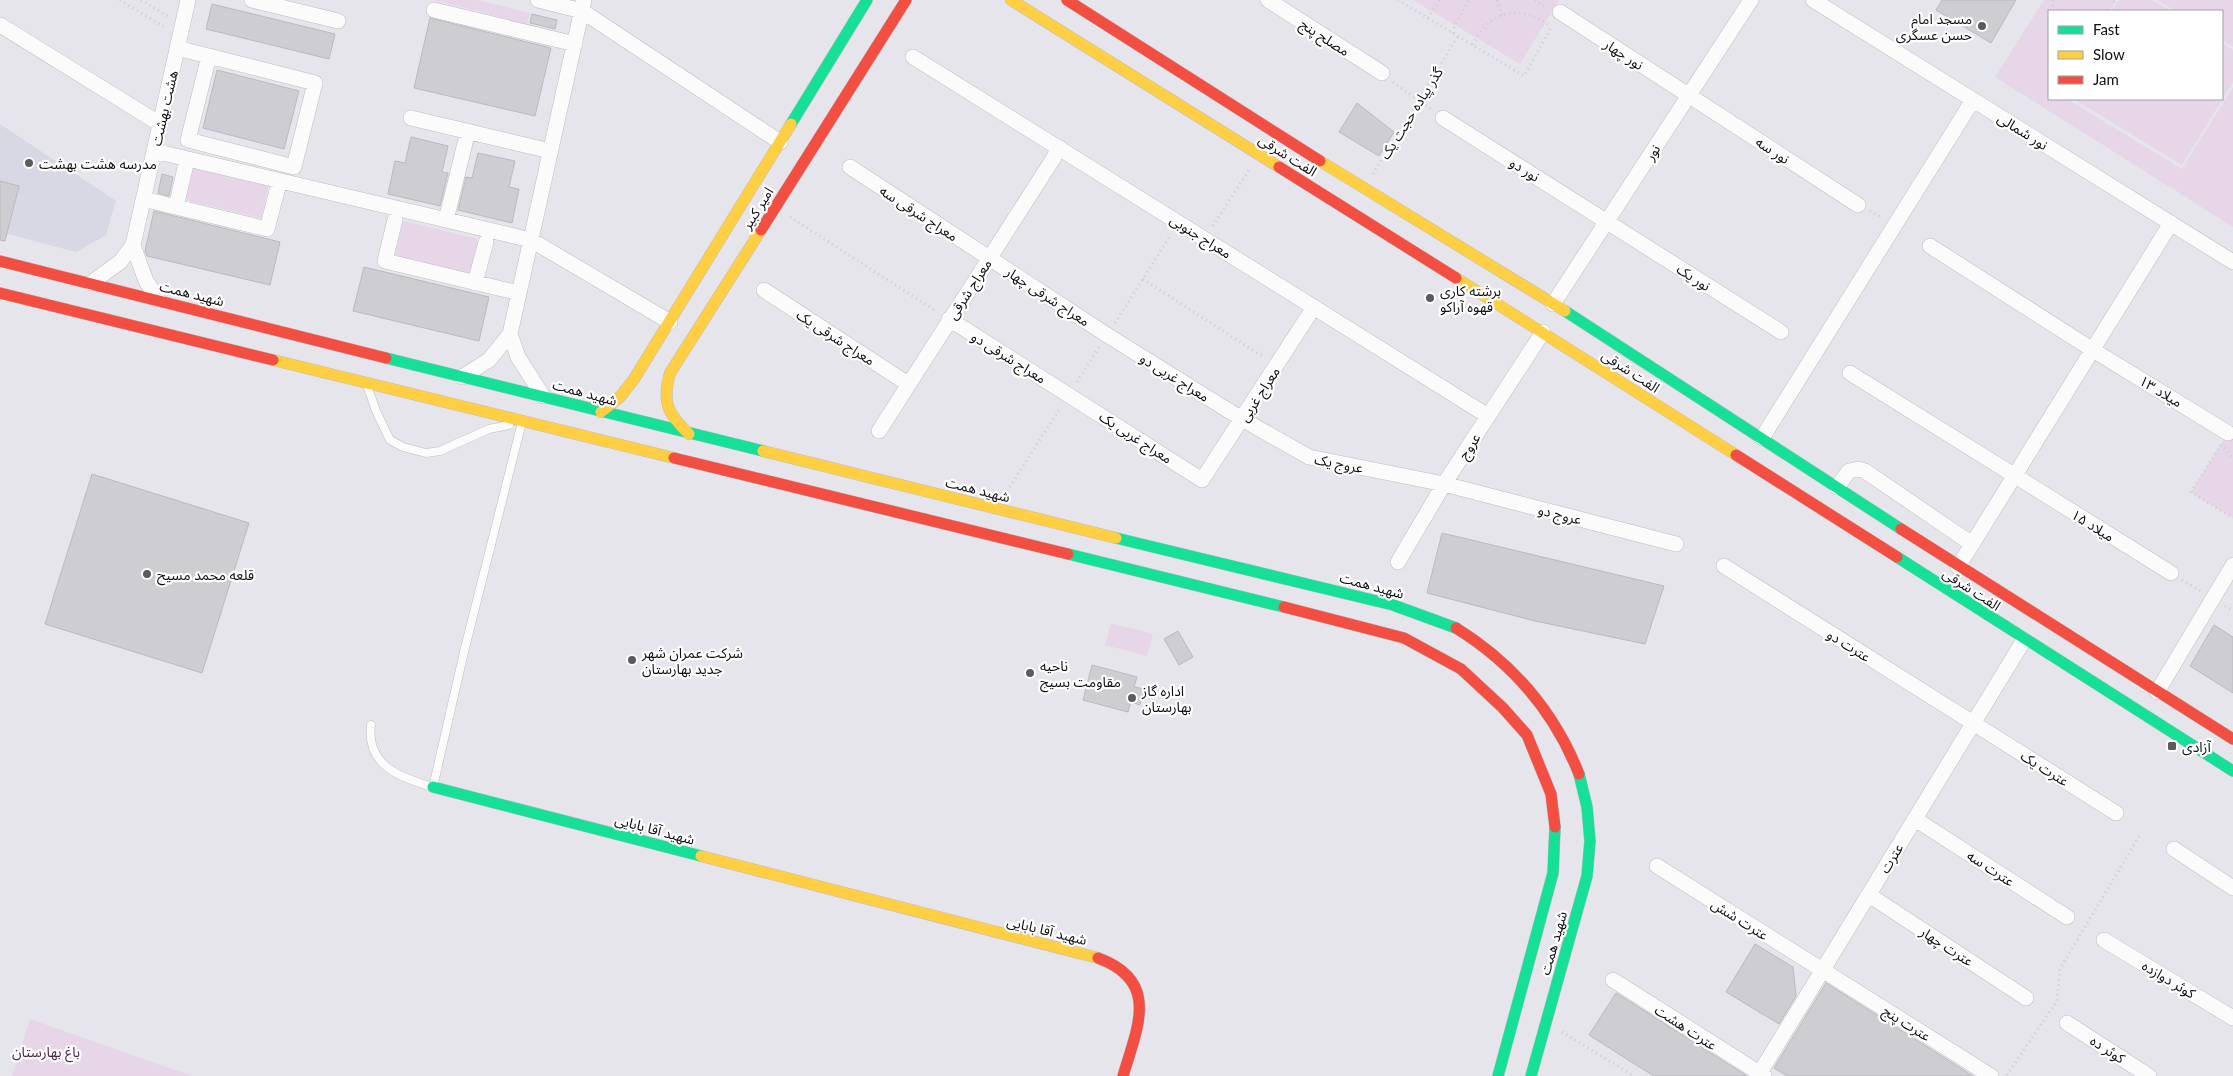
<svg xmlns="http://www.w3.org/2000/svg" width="2233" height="1076" font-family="Lato,'Noto Sans Arabic',sans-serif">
  <rect width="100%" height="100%" fill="#e5e5eb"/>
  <path fill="#d7d8e4" d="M0,124L116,201L106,235L76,252L0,232Z"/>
  <path fill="#e7d6e8" d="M434,0H478L530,13L527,24Z
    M1413,0H1559L1520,64Z
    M2044,0H2116L2109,11H2049V99H2067L2182,169L2233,87V227L1995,77Z
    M2119,0H2152L2171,11H2112Z
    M2157,0H2233V47L2222,40V11H2176Z
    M2222,43L2233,50V82L2182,165L2074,99H2222Z
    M193,166L269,184L261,218L185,200Z
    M403,221L478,239L470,274L395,256Z
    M2233,425V518L2191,492Z
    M1111,623L1153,634L1147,656L1105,645Z
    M30,1019L192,1076H12Z"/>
  <path fill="#cecdd2" stroke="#bab9be" d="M1942,0H2016L1991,43L1936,10Z
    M212,4L335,34L329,59L206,29Z
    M532,14L557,20L555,29L530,23Z
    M430,18L551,48L535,116L414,88Z
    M217,70L299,91L284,149L203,128Z
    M1357,103L1394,132L1379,156L1339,132Z
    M411,137L448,146L442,172L448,173L440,206L388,194L395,161L405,163Z
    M478,153L515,161L509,187L519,189L512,223L458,210L466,177L472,178Z
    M162,174L173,177L169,196L158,193Z
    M0,181L19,186L5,241L0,240Z
    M154,211L280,242L270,285L147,256L145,251Z
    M364,267L489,297L479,341L353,311Z
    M92,474L249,523L202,673L45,624Z
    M1442,533L1664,586L1645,644L1535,621L1427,593Z
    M2214,625L2233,637V693L2190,666Z
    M1178,631L1193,657L1179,665L1164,639Z
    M1092,665L1137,677L1134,687L1144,689L1140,705L1131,702L1128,712L1083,700Z
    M1755,944L1793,967L1796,996L1779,1024L1726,992Z
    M1826,983L1959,1067L1973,1076H1787L1774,1068Z
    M1616,993L1632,1003L1747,1076H1654L1636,1065L1589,1035Z"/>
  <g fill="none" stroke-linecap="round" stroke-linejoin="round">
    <g stroke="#bdbdc2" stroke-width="9">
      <path id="lane" d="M367,385L376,411L390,440L403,447L426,453L440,451L489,429L509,425
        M371,725C366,766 401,778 433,787L464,652L522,422"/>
    </g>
    <g stroke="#bdbdc2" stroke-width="16">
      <path id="street" d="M252,0L338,21
        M538,0L582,11L780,142
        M1268,0L1382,73
        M1813,0L2233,262
        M434,10L575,44
        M1560,12L1858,205
        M0,25L160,124
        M177,48L315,83L294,167L188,140L209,56
        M913,57L1488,416
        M411,118L550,151
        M1443,118L1781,332
        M154,151L531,240L670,322
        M850,167L1107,335L1242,419L1309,457L1444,484L1676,544
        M143,199L267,229L278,187
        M176,207L186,164
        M448,212L468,131
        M395,220L385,261L519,293
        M133,245L188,0
        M1930,246L2093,350L2228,433
        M91,283L120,262L133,245L146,281L158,299
        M475,283L486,242
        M764,290L908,384
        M1553,304L1751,0
        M949,319L1202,480L1314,307
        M510,334L584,0
        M1850,373L2171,573
        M462,377L489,360L510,334L518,357L543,396
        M879,431L1060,148
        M1762,438L1973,100
        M1837,487L1849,471L1859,469L1865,471L1972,544
        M1398,562L1444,484L1543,332
        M1724,566L2116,813
        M1958,567L2171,223
        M2157,692L2233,565
        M1915,819L2067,917
        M2174,849L2233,888
        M1657,866L1991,1076
        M1869,895L2026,998
        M2104,940L2233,1018
        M1613,980L1764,1076
        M2067,1023L2149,1076
        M1758,1076L2024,640"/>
    </g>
    <g stroke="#bdbdc2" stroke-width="12">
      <path id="fast" d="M791,124L867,0
        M1565,311L1901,529
        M386,358L763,451
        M1116,538L1393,605L1456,628
        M1068,554L1284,607
        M1897,557L2233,771
        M433,787L701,856
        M1498,1076L1553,873L1555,827
        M1531,1076L1587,876L1590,841L1587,807L1579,774"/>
    </g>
    <g stroke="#bdbdc2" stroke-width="12">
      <path id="slow" d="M1011,0L1279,167
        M1320,161L1565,311
        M1456,278L1736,455
        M273,360L674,458
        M601,412L620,397L634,379L791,124
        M689,434C667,413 662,403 670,373L761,230
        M763,451L1116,538
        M701,856L1098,958"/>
    </g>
    <g stroke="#bdbdc2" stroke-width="12">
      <path id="jam" d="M1067,0L1320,161
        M1279,167L1456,278
        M761,230L906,0
        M0,261L386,358
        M0,293L273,360
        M1736,455L1897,557
        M674,458L1068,554
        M1901,529L2233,739
        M1284,607L1404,638L1461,669L1503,708L1527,735L1551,794L1555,827
        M1456,628C1514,664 1554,711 1579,774
        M1098,958C1161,981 1137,1028 1123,1076"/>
    </g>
    <path stroke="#cdcdcf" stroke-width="3" stroke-dasharray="1 4" stroke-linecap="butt" d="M120,0L166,28
      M141,0L169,17
      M1398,0L1524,76L1552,26
      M1497,0L1502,16
      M1535,0L1547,8
      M2052,11L2053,0
      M2109,11L2116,0
      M1428,18L1440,0
      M1453,33L1455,25L1469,0
      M1473,45C1490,10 1519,4 1550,26
      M1393,82L1431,109
      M1373,174L1458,36
      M1870,211L1882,218
      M790,217L936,311
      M1213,226L1249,170
      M1143,279L1263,357
      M1115,323L1170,236
      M1077,382L1099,347
      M2221,445L2191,492L2233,518
      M2224,448L2233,459
      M1007,491L1060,408
      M2182,580L2201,591
      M2225,606L2233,611
      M1562,1032L1634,1076
      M2007,1075L2057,1001L2060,969L2141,833"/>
    <use href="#lane" stroke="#fbfbfc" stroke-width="8"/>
    <use href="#street" stroke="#fbfbfc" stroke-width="15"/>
    <use href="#fast" stroke="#16e098" stroke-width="11"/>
    <use href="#slow" stroke="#ffcf43" stroke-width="11"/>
    <use href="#jam" stroke="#f24e42" stroke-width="11"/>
  </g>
  <g fill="#5a5a5f" stroke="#fff" stroke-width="2">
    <circle cx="1982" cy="26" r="5"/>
    <circle cx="29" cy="163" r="5"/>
    <circle cx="1430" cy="298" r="5"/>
    <circle cx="147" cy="574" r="5"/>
    <circle cx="632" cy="660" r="5"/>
    <circle cx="1030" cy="673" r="5"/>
    <circle cx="1132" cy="698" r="5"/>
    <rect x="2167" y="741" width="10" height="10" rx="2.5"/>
  </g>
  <g text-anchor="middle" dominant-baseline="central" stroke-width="4.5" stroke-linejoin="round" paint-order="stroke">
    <g font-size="14" fill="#0f0f13" stroke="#fff" text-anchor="start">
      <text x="1972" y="18" text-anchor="end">مسجد امام<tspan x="1972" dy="16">حسن عسگری</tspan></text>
      <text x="39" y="163">مدرسه هشت بهشت</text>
      <text x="1440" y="290">برشته کاری<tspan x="1440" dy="16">قهوه آراکو</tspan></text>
      <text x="157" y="574">قلعه محمد مسیح</text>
      <text x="642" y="652">شرکت عمران شهر<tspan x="642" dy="16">جدید بهارستان</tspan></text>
      <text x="1040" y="665">ناحیه<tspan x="1040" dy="16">مقاومت بسیج</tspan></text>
      <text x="1142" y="690">اداره گاز<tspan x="1142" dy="16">بهارستان</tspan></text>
      <text x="2182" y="746">آزادی</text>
    </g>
    <g font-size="14" fill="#0f0f13" stroke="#fff">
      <text transform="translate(1325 37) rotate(33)">مصلح پنج</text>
      <text transform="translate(1624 54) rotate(33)">نور چهار</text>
      <text transform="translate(164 108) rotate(-77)">هشت بهشت</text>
      <text transform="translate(1411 113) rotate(-58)">گذر پیاده حجت یک</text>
      <text transform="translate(2023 131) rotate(32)">نور شمالی</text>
      <text transform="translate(1773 150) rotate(33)">نور سه</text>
      <text transform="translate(1652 152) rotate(-57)">نور</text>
      <text transform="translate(1288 155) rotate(32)">الفت شرقی</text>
      <text transform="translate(1525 169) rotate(32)">نور دو</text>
      <text transform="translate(757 208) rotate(-58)">امیر کبیر</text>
      <text transform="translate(919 213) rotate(33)">معراج شرقی سه</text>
      <text transform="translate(1201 236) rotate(32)">معراج جنوبی</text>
      <text transform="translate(1694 277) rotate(33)">نور یک</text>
      <text transform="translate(969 289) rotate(-57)">معراج شرقی</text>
      <text transform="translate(192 293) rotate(14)">شهید همت</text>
      <text transform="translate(1048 296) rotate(33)">معراج شرقی چهار</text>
      <text transform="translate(836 337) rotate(33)">معراج شرقی یک</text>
      <text transform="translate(1009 357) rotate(32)">معراج شرقی دو</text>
      <text transform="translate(1631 371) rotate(33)">الفت شرقی</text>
      <text transform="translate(1175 377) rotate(32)">معراج غربی دو</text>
      <text transform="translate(2161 391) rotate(31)">میلاد ۱۳</text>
      <text transform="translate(585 392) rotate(15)">شهید همت</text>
      <text transform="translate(1259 394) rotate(-57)">معراج غربی</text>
      <text transform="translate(1136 437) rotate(33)">معراج غربی یک</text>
      <text transform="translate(1469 446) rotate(-57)">عروج</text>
      <text transform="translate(1339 463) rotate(11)">عروج یک</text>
      <text transform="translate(978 489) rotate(14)">شهید همت</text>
      <text transform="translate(1560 514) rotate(14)">عروج دو</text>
      <text transform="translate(2093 525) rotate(32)">میلاد ۱۵</text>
      <text transform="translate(1372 585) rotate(15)">شهید همت</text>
      <text transform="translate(1972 589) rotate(33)">الفت شرقی</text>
      <text transform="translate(1849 645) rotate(32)">عترت دو</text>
      <text transform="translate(2045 768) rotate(32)">عترت یک</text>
      <text transform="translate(655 829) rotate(15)">شهید آقا بابایی</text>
      <text transform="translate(1891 858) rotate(-59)">عترت</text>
      <text transform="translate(1991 868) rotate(33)">عترت سه</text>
      <text transform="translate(1740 919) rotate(32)">عترت شش</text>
      <text transform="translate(1047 930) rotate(14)">شهید آقا بابایی</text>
      <text transform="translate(1553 943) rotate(-74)">شهید همت</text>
      <text transform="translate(1947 946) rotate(33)">عترت چهار</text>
      <text transform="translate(2169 979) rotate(31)">کوثر دوازده</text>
      <text transform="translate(1907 1023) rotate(32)">عترت پنج</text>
      <text transform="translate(1686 1027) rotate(33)">عترت هشت</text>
      <text transform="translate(2108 1049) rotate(33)">کوثر ده</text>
    </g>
    <g font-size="14" fill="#51244d" stroke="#fff">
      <text x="46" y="1051">باغ بهارستان</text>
    </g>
  </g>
  <rect x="2048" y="10" width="175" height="90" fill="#ffffff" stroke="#9f9fa1"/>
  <rect x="2058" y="26" width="25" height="8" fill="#16e098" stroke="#9f9fa1"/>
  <text x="2093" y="35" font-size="15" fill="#0f0f13">Fast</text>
  <rect x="2058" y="51" width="25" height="8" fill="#ffcf43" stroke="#9f9fa1"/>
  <text x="2093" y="60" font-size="15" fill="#0f0f13">Slow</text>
  <rect x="2058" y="76" width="25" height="8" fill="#f24e42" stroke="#9f9fa1"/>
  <text x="2093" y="85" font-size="15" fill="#0f0f13">Jam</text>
</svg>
